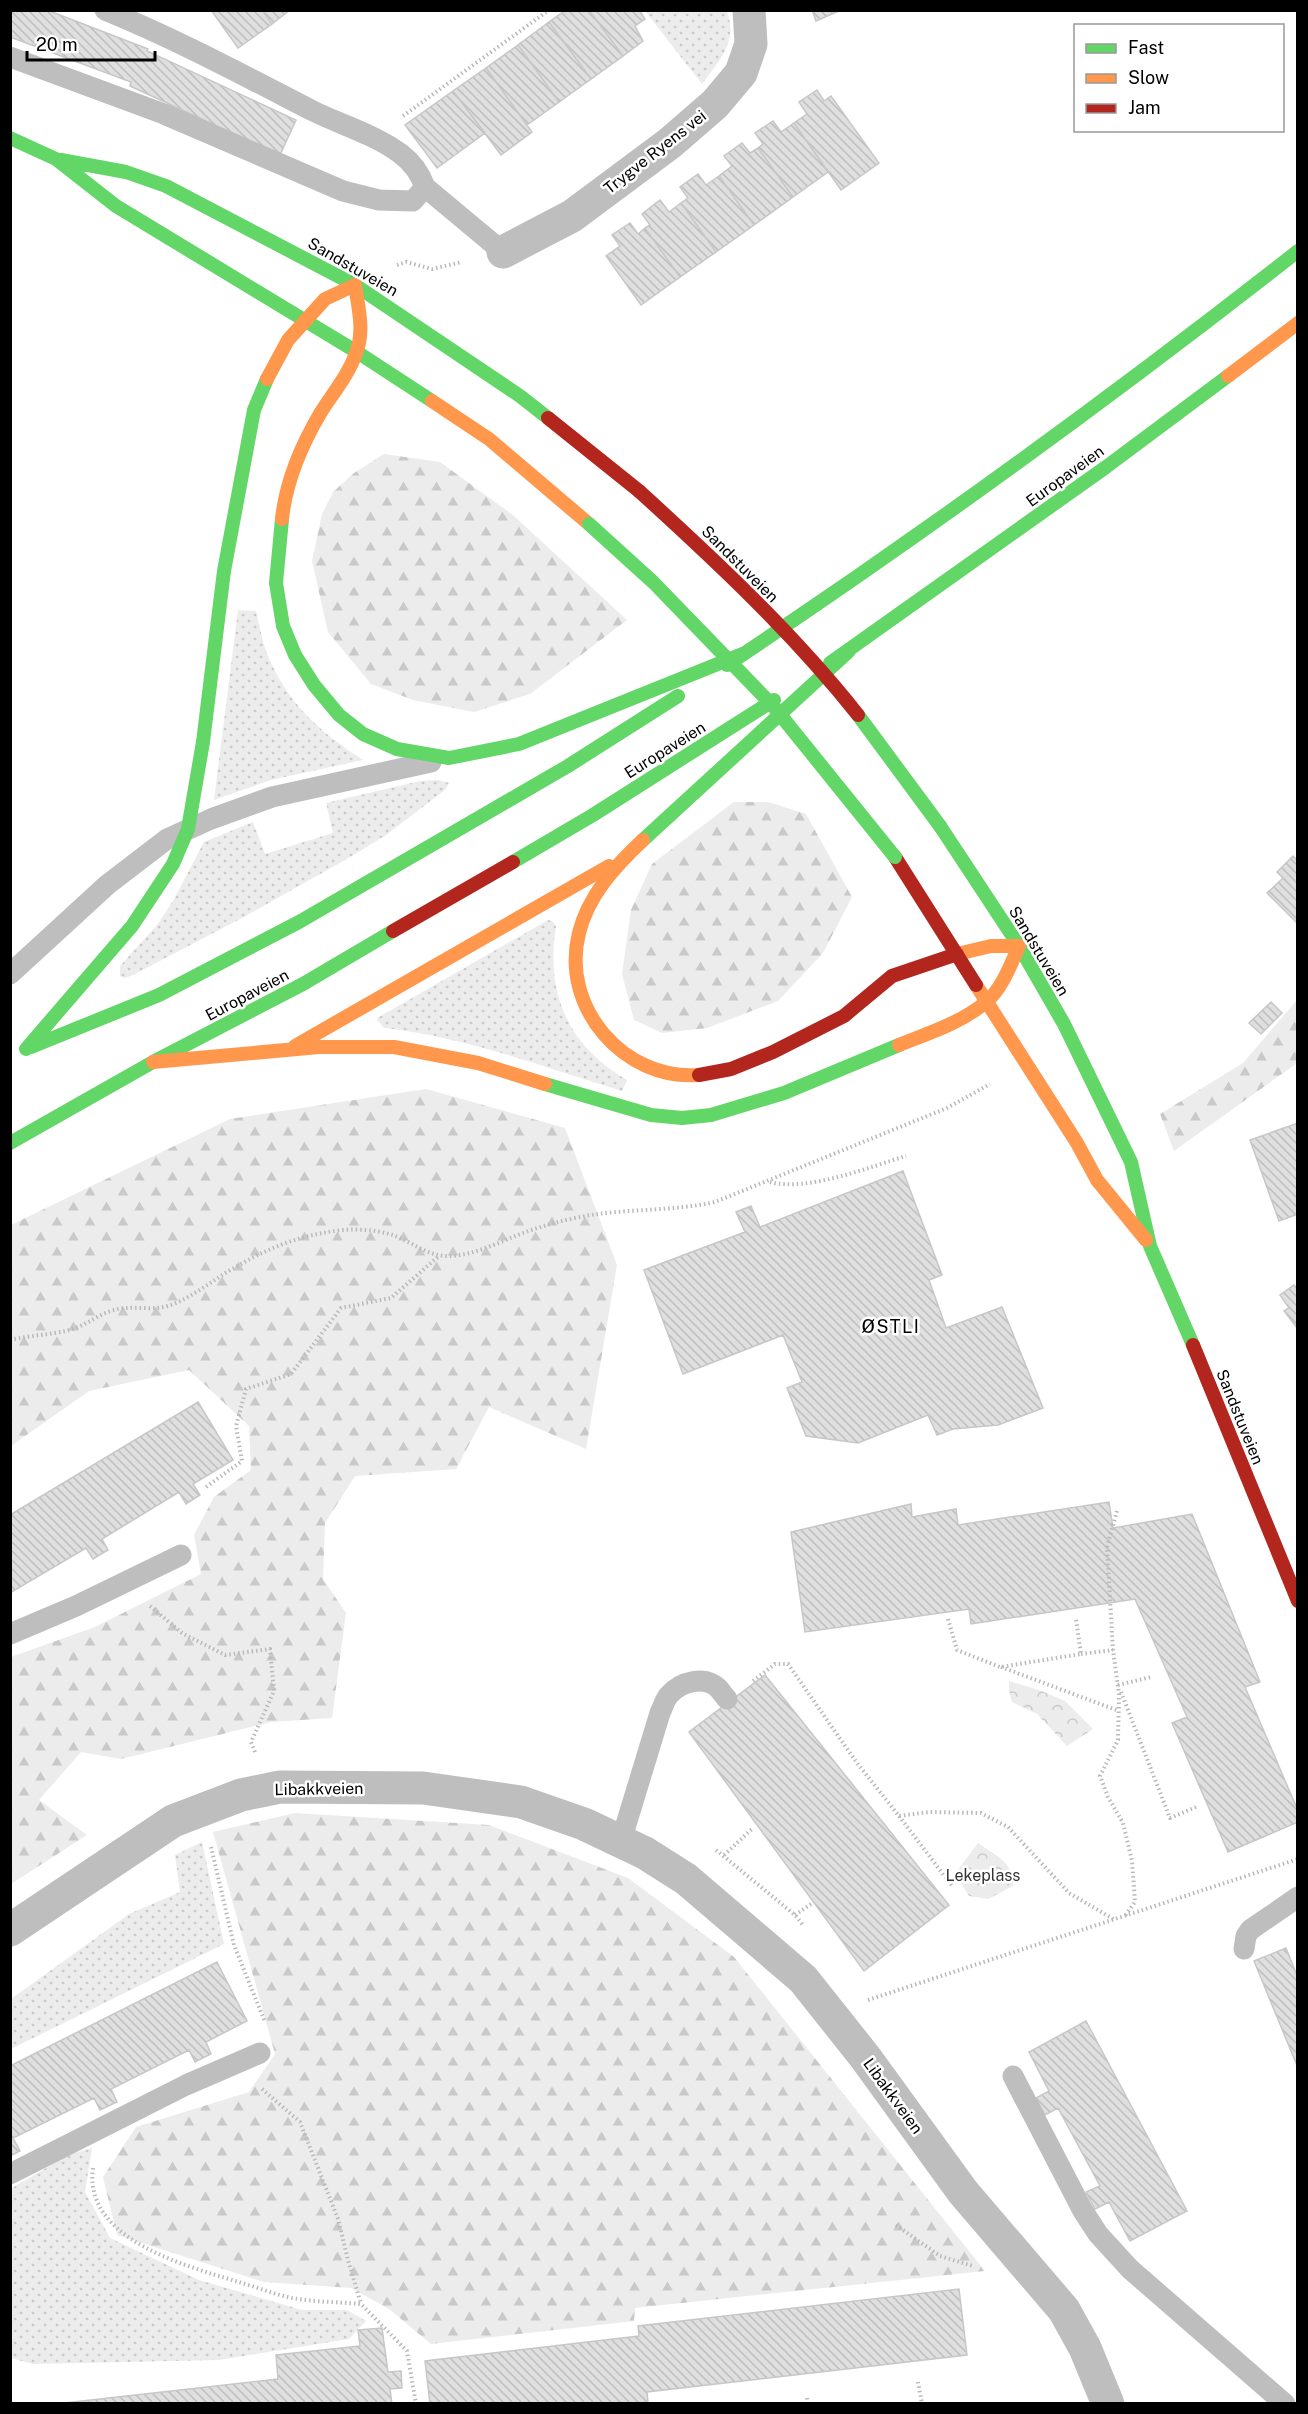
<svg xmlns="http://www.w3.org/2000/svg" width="1308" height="2414" font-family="'Public Sans',sans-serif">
  <defs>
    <pattern id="grass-dots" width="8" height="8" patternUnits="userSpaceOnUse" patternTransform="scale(1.5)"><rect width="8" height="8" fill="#ececec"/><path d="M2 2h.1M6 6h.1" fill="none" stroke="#c9c9c9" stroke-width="1.8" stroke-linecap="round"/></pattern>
    <pattern id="forest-firs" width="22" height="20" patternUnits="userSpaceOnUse" patternTransform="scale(1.5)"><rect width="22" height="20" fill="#ececec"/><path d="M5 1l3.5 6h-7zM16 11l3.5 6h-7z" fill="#c9c9c9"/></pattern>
    <pattern id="park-crowns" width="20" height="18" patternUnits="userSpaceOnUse" patternTransform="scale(1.5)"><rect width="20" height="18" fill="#ececec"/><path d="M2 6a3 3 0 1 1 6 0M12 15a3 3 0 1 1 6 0" fill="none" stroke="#c9c9c9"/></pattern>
    <pattern id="building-back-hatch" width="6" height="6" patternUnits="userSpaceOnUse" patternTransform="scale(1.5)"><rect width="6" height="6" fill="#dfdfdf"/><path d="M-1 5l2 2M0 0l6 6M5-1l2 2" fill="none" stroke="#bebebe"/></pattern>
  </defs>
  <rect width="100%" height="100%" fill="#fff"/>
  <path fill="url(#grass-dots)" d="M645,11H727C738,43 720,59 702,84Z
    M238,610L256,611C260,626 262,642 268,656C288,704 320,732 363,760L271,780L214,800Z
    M438,780L449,783L445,790L386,835L352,856L242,918L131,976L124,978L120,976V966L157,925L173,901L204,842L253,822L265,854L333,833L326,803L420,781Z
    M548,920L552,921L556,926C545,993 568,1046 627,1080L622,1091C543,1067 466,1037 384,1028L377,1020L379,1017Z
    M202,1842L224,1944L11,2049V1999L129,1914L180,1892L175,1855Z
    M92,2148L85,2192L110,2238L199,2280L302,2310H347L366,2321L349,2339L219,2360L33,2364L11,2358L10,2189L70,2154Z"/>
  <path fill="url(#forest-firs)" d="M384,454L440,462L514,516L627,620L530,694L474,712L413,700L371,684L328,632L312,561L322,514L333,492L354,473Z
    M734,802H768L806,814L852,897L823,953L778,1001L707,1028L662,1033L634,1020L622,974L631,910L652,864Z
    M1297,1000V1063L1174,1151L1160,1114L1243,1063Z
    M426,1089L565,1128L617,1265L586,1449L489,1407L456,1469L355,1476L325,1523L323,1579L346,1613L332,1718L271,1722L121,1759L81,1752L39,1800L87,1835L11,1884V1657L95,1627L201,1574L194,1535L214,1497L251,1470L249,1426L189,1370L89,1391L11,1446V1225L230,1119Z
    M295,1813L489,1825L628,1878L734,1957L985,2271L635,2308L634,2321L431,2344L389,2309L351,2288L264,2282L117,2235L103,2177L136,2127L249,2092L275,2054L213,1832Z"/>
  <path fill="url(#park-crowns)" d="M1009,1681L1039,1690L1065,1701L1093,1729L1067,1746L1037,1714L1012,1702L1009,1691Z
    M978,1843C995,1855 1015,1863 1013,1886L988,1899L969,1896L955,1874Z"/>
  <path fill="url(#building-back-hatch)" stroke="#c7c7c7" stroke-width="1.5" d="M10,10H47L148,49L147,51L296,120L280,155L130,86L131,82L10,37Z
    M211,10H262L272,24L238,48Z
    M262,10H290L272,24Z
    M566,10H589L623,56L591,79L549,22Z
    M589,10H639L645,19L635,26L643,41L623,56Z
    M812,10H841L816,21Z
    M549,22L591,79L559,102L518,45Z
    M518,45L559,102L527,125L486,68Z
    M486,68L532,132L501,155L453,91Z
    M817,90L824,101L831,96L879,163L841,190L794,123L807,114L799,102Z
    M453,91L485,133L437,168L405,125Z
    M773,121L781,132L794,123L828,172L793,197L758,148L763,144L755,133Z
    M742,143L750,153L758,148L793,197L754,225L719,176L732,166L724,156Z
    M698,174L706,185L719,176L754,225L716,252L681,203L688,198L680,187Z
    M660,200L669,212L681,203L716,252L680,277L645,228L650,225L642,214Z
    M630,223L638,234L645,228L680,277L641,305L606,256L620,246L612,235Z
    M1293,856L1298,861V924L1267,893L1283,878L1277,872Z
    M1271,1002L1282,1013L1261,1034L1249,1023Z
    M1298,1123V1214L1279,1221L1250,1140Z
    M903,1171L942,1275L929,1280L946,1328L1002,1307L1043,1408L998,1425L953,1429L937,1435L928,1415L858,1443L806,1436L787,1388L802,1382L783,1335L683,1374L644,1270L745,1232L736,1212L751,1206L760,1227Z
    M1294,1285L1298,1290V1329L1284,1311L1289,1308L1280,1295Z
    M198,1402L233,1460L193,1484L200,1495L186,1504L179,1492L102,1539L108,1550L93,1559L86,1548L10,1593V1515Z
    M1109,1502L1113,1528L1192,1514L1260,1682L1245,1687L1298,1811V1822L1228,1852L1172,1723L1187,1717L1135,1599L971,1624L969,1609L805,1632L791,1532L911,1504L912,1517L956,1509L958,1525Z
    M765,1675L949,1905L864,1971L689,1732Z
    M1286,1948L1298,1978V2068L1254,1961Z
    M217,1962L247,2021L206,2042L211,2054L195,2062L189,2050L111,2089L117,2102L100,2110L94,2098L13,2138L20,2151L10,2156V2066Z
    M1086,2021L1187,2211L1130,2241L1109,2202L1095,2209L1086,2192L1100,2186L1058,2108L1045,2115L1036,2098L1049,2091L1029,2052Z
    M959,2289L967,2355L647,2392L648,2402L631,2404H430L425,2361L639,2336L638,2326Z
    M382,2328L388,2372L401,2371L402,2388L390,2389L392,2404H55L278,2379L276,2355L360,2346L358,2330Z"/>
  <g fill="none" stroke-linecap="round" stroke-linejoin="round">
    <path stroke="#b9b9b9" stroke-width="4" stroke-dasharray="1.5 3" stroke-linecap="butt" d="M403,116L549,10
      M397,265L406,262L432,269L462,262
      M770,1182C808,1192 869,1167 906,1156
      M10,1340C31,1335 53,1335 73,1329C88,1324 99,1314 114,1310C131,1305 150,1311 168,1306C189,1299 208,1284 227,1272C257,1254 288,1239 323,1233C345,1228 374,1228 395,1236C414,1243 429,1257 450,1256C475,1255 499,1242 523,1233C542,1226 560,1221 580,1217C624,1208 670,1212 715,1202L947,1108L990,1084
      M206,1487L242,1461L236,1426L246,1389L291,1374L341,1308L391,1298L439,1256
      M1117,1511L1107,1547L1113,1650L1119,1694L1118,1740L1100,1776L1108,1797L1123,1823L1132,1861L1135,1902L1124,1917
      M150,1606L182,1633L225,1655L270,1649L274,1691L251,1742L255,1752
      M948,1619L957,1650L1000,1667L1081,1654L1076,1619
      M1081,1654L1113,1650
      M1001,1667L1119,1711
      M753,1681L775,1664H788L857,1763L899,1816L929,1812L981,1813L1008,1827L1069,1893L1115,1920
      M1118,1685L1151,1677
      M1121,1692L1170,1818L1196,1807
      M899,1816L952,1886
      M211,1847L234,1945L265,2022
      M716,1850L795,1915L803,1925
      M724,1855L753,1828
      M795,1915L811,1904
      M868,2000L1298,1859
      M262,2089L300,2122L338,2219L348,2260L361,2304
      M93,2168C83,2239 184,2265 235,2281C254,2286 273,2294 292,2298C315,2302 338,2302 361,2304L407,2351L416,2404
      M896,2225L940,2256L973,2266
      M918,2382L922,2404
      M807,2398L808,2404"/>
    <path stroke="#bebebe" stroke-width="21" d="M105,10C176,39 243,75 311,110C341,125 374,134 401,154C413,163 420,173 425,187L503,252
      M10,57L164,114L343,191L379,200L413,201L425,187
      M10,974L107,885L167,839L211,819L272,797L431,762
      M10,1634L76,1606L181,1555
      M621,1841L660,1713C663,1707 665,1699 669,1695C680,1682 704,1675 718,1688C721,1691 724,1696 727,1699
      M1244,1949L1246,1936L1250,1930L1298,1897
      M1013,2076L1083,2211L1098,2234L1130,2269L1285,2404
      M10,2174L186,2085L260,2053"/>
    <path stroke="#bebebe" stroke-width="33" d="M503,252L572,216L670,143L715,104L741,73L751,44L749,10
      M10,1930L173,1821L241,1795L280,1787L423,1788L521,1802L584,1824L645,1853L686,1879L803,1979L865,2057L963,2192L1064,2310L1085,2348L1108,2404"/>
    <path stroke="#63d668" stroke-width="14" d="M10,138L56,159L116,206L357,352L432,401
      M61,160L126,172L166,186L355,285L520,396L548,418
      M282,519L276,583L283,626L295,655L314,685L339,715L363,734L397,749L449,758L519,744L745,653
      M830,663L1106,467L1228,376
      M727,665C922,535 1113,396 1298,251
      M940,826L1019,946L1064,1024L1131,1162L1150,1246L1193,1345
      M643,840L849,651
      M513,862L593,815L774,700
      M31,1047L159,995L299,922L568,766L678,696
      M26,1049L132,926L173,864L188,829L203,742L224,571L254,410L267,379
      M545,1084L651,1115L682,1118L711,1115L784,1093L899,1045
      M10,1143L153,1062L303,984L393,931"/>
    <path stroke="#ff974d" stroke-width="14" d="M1228,376L1298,323
      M267,379L288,340L325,299L355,285C358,307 365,331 356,353C349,374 333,393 321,412C302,444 286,481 282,519
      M432,401L489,439L589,524
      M643,840C615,866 588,896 579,933C560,1007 624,1081 699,1075
      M976,985L1077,1143L1097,1180L1146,1240
      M899,1045C929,1033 961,1023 986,1002C1002,989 1011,964 1019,946H991L957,954
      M295,1046L609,866
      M153,1062L319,1047H394L478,1063L545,1084"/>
    <path stroke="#b3261e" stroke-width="14" d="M548,418L639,491
      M895,857L976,985
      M393,931L513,862
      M699,1075L731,1069L773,1052L844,1016L892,976L957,954
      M1193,1345L1298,1601"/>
    <path stroke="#63d668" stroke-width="14" d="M589,524L653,582L774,707L895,857
      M858,715L940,826"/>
    <path stroke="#b3261e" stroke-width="14" d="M639,491C716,561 793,633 858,715"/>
  </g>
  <g text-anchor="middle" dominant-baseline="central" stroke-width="5" stroke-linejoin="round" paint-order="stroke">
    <g font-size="16" fill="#000" stroke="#fff">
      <text transform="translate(655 152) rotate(-38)">Trygve Ryens vei</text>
      <text transform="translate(353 267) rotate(30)">Sandstuveien</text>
      <text transform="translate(1065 476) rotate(-36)">Europaveien</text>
      <text transform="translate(740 564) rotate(45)">Sandstuveien</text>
      <text transform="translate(665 750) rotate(-32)">Europaveien</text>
      <text transform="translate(1039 951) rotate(59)">Sandstuveien</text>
      <text transform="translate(247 995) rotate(-28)">Europaveien</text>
      <text transform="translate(1240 1417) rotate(68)">Sandstuveien</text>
      <text transform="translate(319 1789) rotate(-1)">Libakkveien</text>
      <text transform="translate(893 2096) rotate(54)">Libakkveien</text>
    </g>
    <g font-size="16" fill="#333" stroke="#fff">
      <text x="983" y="1875">Lekeplass</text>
    </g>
    <g font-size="18" letter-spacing="1.5" fill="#000" stroke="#fff">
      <text x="891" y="1326">ØSTLI</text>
    </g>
  </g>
  <rect width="1308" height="2414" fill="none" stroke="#000000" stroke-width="24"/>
  <rect x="1074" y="24" width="210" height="108" fill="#ffffff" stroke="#999999" stroke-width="1.5"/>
  <rect x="1086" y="44" width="30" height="9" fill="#63d668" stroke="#999999" stroke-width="1.5"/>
  <text x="1128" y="54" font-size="18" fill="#000000">Fast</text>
  <rect x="1086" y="74" width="30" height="9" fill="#ff974d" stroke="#999999" stroke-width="1.5"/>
  <text x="1128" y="84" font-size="18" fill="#000000">Slow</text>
  <rect x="1086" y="104" width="30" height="9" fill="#b3261e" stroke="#999999" stroke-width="1.5"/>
  <text x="1128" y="114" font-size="18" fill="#000000">Jam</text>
  <path d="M27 51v9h128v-9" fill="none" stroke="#000000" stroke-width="3"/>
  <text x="36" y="51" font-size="18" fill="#000000" stroke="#ffffff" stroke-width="4.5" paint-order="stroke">20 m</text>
</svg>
